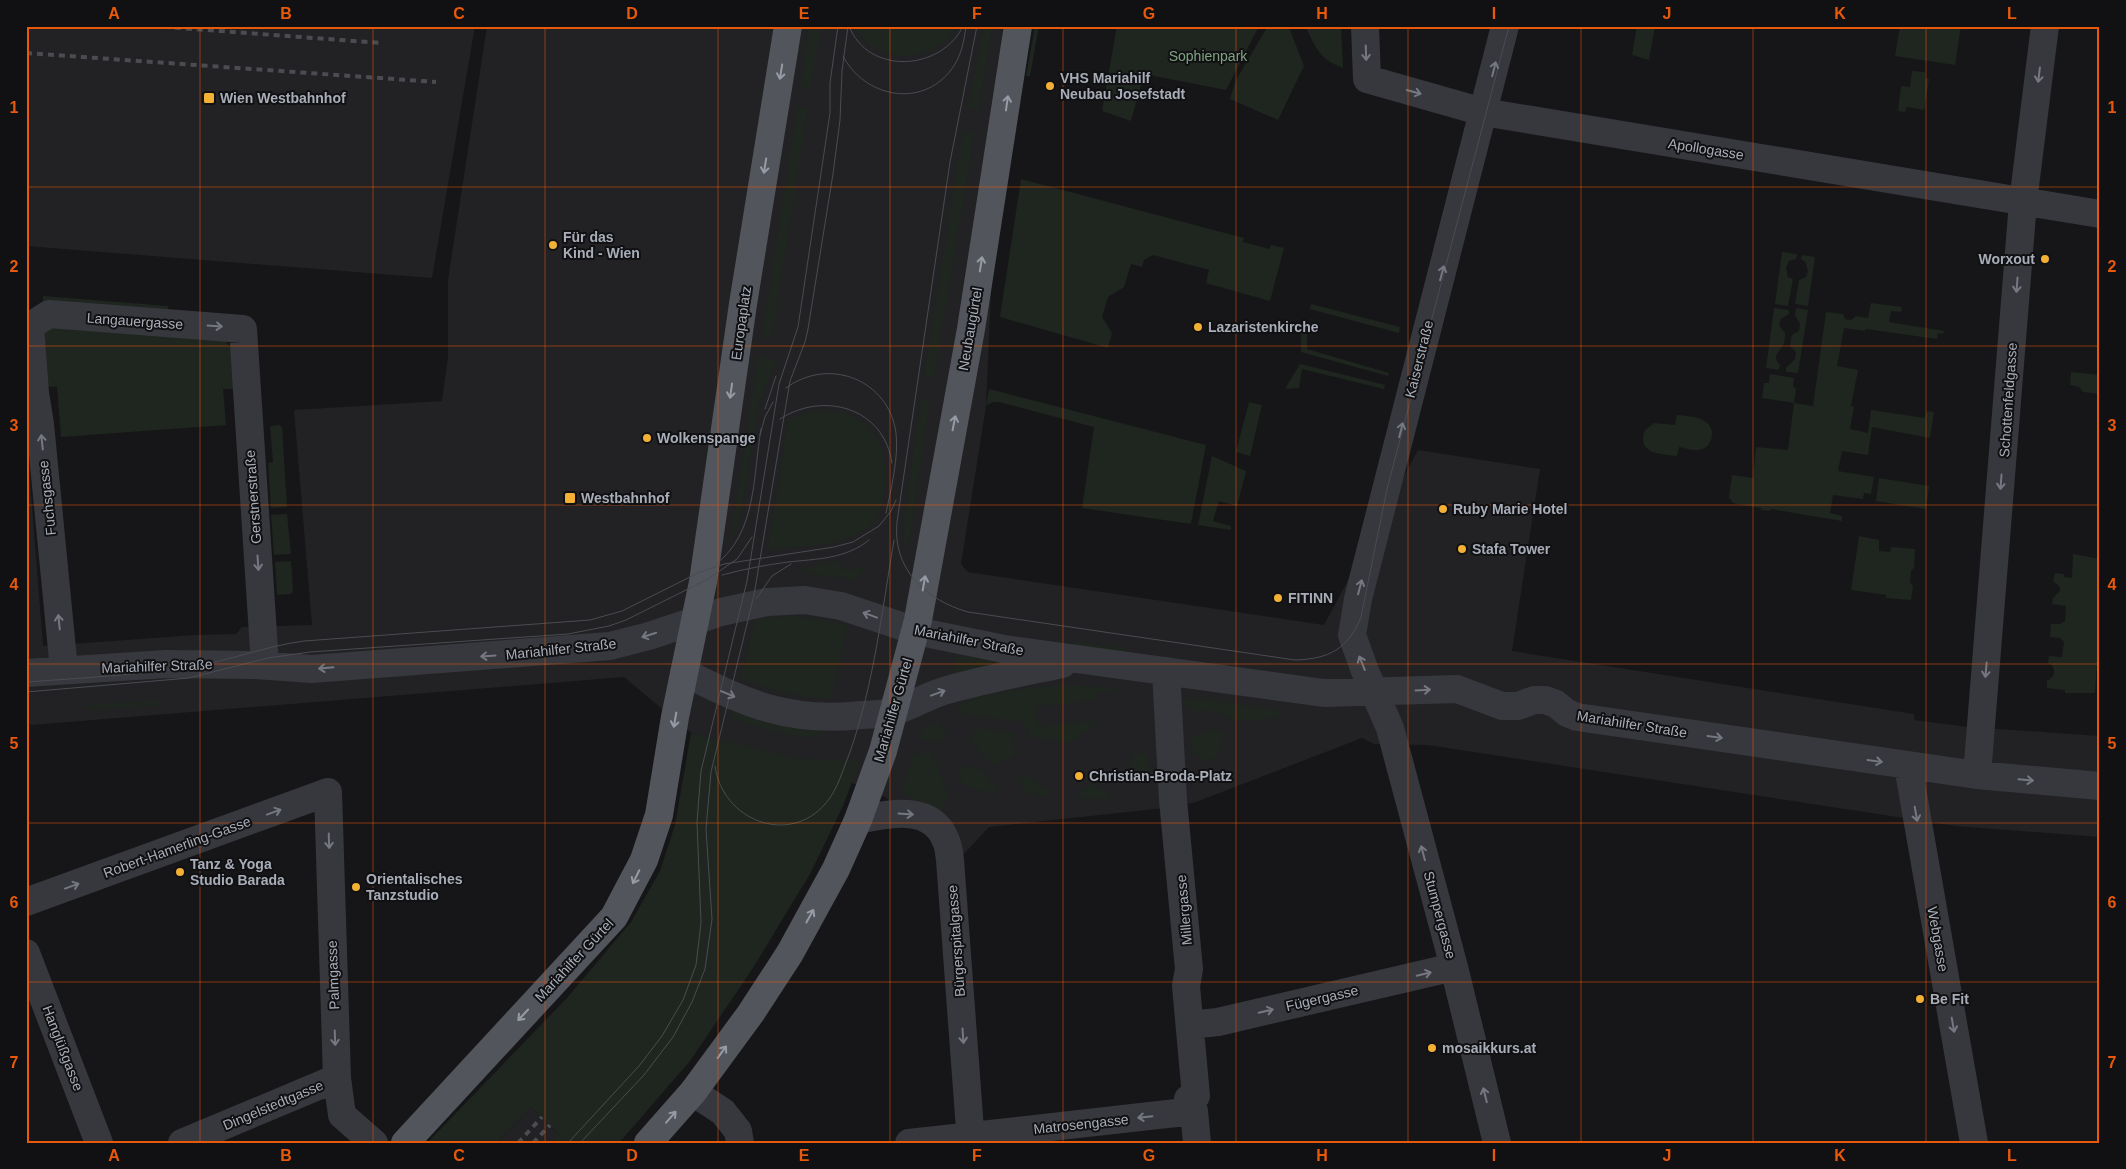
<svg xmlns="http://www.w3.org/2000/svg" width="2126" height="1169" font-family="Helvetica,sans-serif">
  <rect width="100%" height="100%" fill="#161618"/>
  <path fill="#222225" d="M26,26H475L432,278L26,246Z
    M487,26H1003L986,406L961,564L968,572L1324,625L1418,450L1540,469L1512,651L1914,714V720L1968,727L2100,736V837L1956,826L1428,745L1374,744L1362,738L1196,802L1174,807L989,827L963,855L889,802L887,798L843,779L691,733L624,677L31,725L26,719V430L43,646L195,635L236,634L242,627L312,625L294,410L442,401L448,357V280Z
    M531,1107L560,1135L552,1143H496Z"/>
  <path fill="#1e261f" d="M809,26H821L811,88L800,86Z
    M855,26H957C936,64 875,68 855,26Z
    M984,26H992L979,110L968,109Z
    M1035,26H1039L1030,76H1026Z
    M1117,26H1259L1226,90L1144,74L1131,121L1102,111Z
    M1268,26H1282L1290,30L1304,66L1278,120L1230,99L1236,80Z
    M1305,26H1341L1343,68C1319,59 1316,48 1305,26Z
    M1637,26H1655L1649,60L1632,55Z
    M1900,26L1945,28L1961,26L1955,65L1895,56Z
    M1912,71L1925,72V78L1929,79L1924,110L1907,107L1905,112L1898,111L1901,86L1910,87Z
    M797,107L808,108L772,339L762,338Z
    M963,130L975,132L934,378L924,377Z
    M1021,179L1244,238L1243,242L1270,249L1271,245L1284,248L1270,301L1206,283L1209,270L1153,255L1144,260L1142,267L1131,264L1124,287L1108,297L1102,317L1112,333L1108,348L1000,317Z
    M1782,252L1797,254L1796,259L1789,261L1786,268L1788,277L1793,279L1788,306L1775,304Z
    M1802,255L1815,257L1808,306L1795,304L1799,280L1806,277L1808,271L1805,261L1801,259Z
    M43,296L168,306V316L43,303Z
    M1871,303L1902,307L1901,312L1891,311L1889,322L1944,331L1943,334L1938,333L1937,339L1866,329L1865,331L1844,328L1837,366L1858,370L1851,406L1854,407L1850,429L1868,433L1871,410L1925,418L1927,411L1934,412L1930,438L1872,427L1868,455L1842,451L1838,471L1874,477L1871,494L1864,493L1863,499L1833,495L1830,513L1842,516V521L1771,509L1770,511L1761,510V508L1733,503L1729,497L1732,475L1753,478L1756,447L1788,450L1794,403L1762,398L1764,383H1769L1770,374L1794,378L1793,387L1796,388L1794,403L1813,406L1826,312L1843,314L1845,319L1851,320L1856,316L1868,318Z
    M1311,304L1400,327L1399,333L1310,309Z
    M1774,308L1789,310V314L1781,319L1779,325L1785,333C1785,336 1785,340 1784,343C1781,352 1770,355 1780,365L1779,370L1766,368Z
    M1796,308L1808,310L1798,373L1786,372V368L1795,359L1796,352L1790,346L1792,335L1799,331L1800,324L1795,315Z
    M1301,324H1307V349L1389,373L1388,376L1301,352Z
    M54,325L218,336C239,349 236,366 239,389H223L226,425L61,437L57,387L40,386L39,340L46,330Z
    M758,356L777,360L759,404L741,513L734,536L731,535Z
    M1300,364L1385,385L1384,389L1302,369L1299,388L1285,389Z
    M2071,372L2100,375V394L2083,392L2079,387L2070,385Z
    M989,389L1206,445L1191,524L1082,508L1094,427L999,402H993L986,406Z
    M921,399L930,400L909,543L904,542L903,528Z
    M1249,402L1262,405L1250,456L1236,452Z
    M817,410C827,411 838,411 848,414C883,427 889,462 884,494C881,508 878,521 865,530C838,547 799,546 768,550L788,420L801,414Z
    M1677,415C1686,416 1700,416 1707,423C1717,431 1711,449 1699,450C1693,451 1685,448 1679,447L1677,456C1660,454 1636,454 1645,430L1654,423L1675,425Z
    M279,425L282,427L287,507L271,508L268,463L273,462L270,426Z
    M1212,456L1246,471L1237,506L1219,501L1213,521L1231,526V530L1198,525Z
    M1879,478L1929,486L1926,509L1876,501Z
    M287,514L291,554L274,555L271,515Z
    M1859,536L1879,540V551L1890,552L1891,547L1915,549L1914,568L1911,571L1910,582L1913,586L1911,600L1886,598V595L1851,590Z
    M2073,554L2100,559V662H2097L2095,693H2065V690L2047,688V681C2054,677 2056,673 2052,665L2048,663L2049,656L2062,657L2064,642L2060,638L2050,637L2051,624H2060L2065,621L2066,606L2052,604L2053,598L2060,591V587L2053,581L2055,573L2064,574V577L2072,578Z
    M839,560L841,570L862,568L864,570L856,580L794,571Z
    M291,561L293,591L291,594L277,595L275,562Z
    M790,616L829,621L848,626L831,699C798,698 770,690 740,679L756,619Z
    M1076,641L1125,648V655L1075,651Z
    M956,654L1027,665L951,683Z
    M1062,685L1119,688L1118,691L1095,693L1094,700L1035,707L1038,727L1096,720L1097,723L1070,743L1030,737L1023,722L960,714L957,705C991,691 1025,688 1062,685Z
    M1193,698L1282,711L1277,718L1237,721L1210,710L1195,712L1185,705L1182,700Z
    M162,700V705L86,710V705Z
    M733,709L823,727L822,736L820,738C788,736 759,729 730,717Z
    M938,722L947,732L943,743L919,738L922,729Z
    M975,728L1013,733L1015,756L992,765L970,740Z
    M1217,728L1225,734L1223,739L1221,740L1222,743L1216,758L1205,761L1192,752V737Z
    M691,733L795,758L860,761L843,806L810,874L751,971L690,1061L619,1143H552L559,1134L531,1107L496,1143H427L566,999L631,922L660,871L675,825Z
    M931,753L949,795L941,810L906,795L902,788L914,754Z
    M1147,753L1150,777L1142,783L1128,773L1132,754Z
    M963,765L981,769L997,791L994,796L962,783L957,774Z
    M1028,773L1048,792L1046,797L1028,793L1015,781Z
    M1093,783L1111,796L1110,798L1080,799L1079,793Z"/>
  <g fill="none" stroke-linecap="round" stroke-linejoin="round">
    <path stroke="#37383d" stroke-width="28" d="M1365,26L1367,79L1483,112L2100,214
      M30,326L49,314L243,329L265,665
      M30,326L35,393L40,424L64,670
      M1166,671L1173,800L1189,969L1186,986L1196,1096L1188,1099L1194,1111L1197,1143
      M684,672C745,704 791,723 861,715C872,714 885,715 895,711C913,705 929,695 947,690C985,679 1024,672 1062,664
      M26,673L166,664L256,665L312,669L610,646L649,636L721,612L767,602L805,600L841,606L916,631L1004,649L1324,693L1457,689L1502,706H1518L1534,700H1545L1556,704L1567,713L1577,717L1977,775L2100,786
      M1908,766L1974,1143
      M1977,775L2023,202L2045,26
      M858,820C888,814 932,803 946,841C949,847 949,854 950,860L971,1143
      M26,902L328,792L337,1078L342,1115L374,1143
      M26,953L99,1143
      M1190,1025L1218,1022L1454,967
      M693,1092L723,1112L738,1131L740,1143
      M182,1143L337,1078
      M909,1143L1194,1111
      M1497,1143L1454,967L1390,728L1365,671L1352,635L1358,599L1505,26"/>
    <path stroke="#53555c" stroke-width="28" d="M405,1143L614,917L644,860L659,815L675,717L703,582L743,304L788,26
      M648,1143L693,1092L751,1013L790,953L836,869L858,820L883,751L918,620L971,329L1018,26"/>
    <path stroke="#4a4c52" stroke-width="1" d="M849,26C868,76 942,71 963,26
      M977,26L950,162L897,522C892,569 926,600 968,612L1295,660C1329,659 1348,649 1361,617L1387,489L1509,26
      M843,56C864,97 921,109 951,70C961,57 964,42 966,26
      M786,388C829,356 889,380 896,433C899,456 891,490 886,513
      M765,409L776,376
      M780,419C823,391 884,407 892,463
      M760,435L765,417L773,402
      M716,564C757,533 753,475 761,429
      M722,575C744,569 766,565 788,562C816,559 846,559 869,540
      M756,599L772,576L791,564
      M26,682C82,678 139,675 195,666C232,660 266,646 304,641L590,620L622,611L698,573L724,564L834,547L853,542L879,526L891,511L896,500
      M26,692L189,678L268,658L310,652L568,634L609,626L626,620L708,579L737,559L752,537
      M715,766C722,820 789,847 826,803C838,789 843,769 850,752C874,683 882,611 894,540
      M568,1143L639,1066L662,1036L683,1000L696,965L701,923L697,822L701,771L747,581L779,384L798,327L830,113V83L838,26
      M580,1143L644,1075L673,1037L692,1002L705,969L712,919L706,829L711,772L754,595L790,381L805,342L808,329L833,174L840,120L842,71L848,26"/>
    <path stroke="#4a4c52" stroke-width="4" stroke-dasharray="6 5" stroke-linecap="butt" d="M153,26L381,43
      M26,53L436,82
      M518,1143L542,1117
      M533,1143L550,1125"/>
  </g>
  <defs><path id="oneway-shaft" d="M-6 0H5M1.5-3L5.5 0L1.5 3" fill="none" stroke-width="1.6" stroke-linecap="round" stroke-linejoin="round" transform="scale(1.25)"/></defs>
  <g stroke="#757881">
    <use href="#oneway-shaft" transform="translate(1366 53) rotate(88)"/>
    <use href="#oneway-shaft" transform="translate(1494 69) rotate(-76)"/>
    <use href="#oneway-shaft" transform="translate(2039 75) rotate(97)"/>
    <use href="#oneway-shaft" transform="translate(1414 92) rotate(16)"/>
    <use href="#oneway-shaft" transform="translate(1442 273) rotate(-75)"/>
    <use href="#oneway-shaft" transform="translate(2017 285) rotate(94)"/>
    <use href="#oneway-shaft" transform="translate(215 326) rotate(4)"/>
    <use href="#oneway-shaft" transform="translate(1401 430) rotate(-76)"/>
    <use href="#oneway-shaft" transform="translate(42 442) rotate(-96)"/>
    <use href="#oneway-shaft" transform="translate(2001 482) rotate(94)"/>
    <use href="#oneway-shaft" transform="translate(258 563) rotate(86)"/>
    <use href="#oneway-shaft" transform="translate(1360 587) rotate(-75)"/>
    <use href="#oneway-shaft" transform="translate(870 615) rotate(-160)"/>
    <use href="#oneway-shaft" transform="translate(59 622) rotate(-96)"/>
    <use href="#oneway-shaft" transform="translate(649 635) rotate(162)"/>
    <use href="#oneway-shaft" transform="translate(488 656) rotate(176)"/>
    <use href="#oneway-shaft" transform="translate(1362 663) rotate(-112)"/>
    <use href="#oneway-shaft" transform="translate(326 668) rotate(175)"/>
    <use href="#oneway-shaft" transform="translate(1986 670) rotate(95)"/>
    <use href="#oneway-shaft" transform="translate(1423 690) rotate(-3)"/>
    <use href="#oneway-shaft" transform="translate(938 693) rotate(-20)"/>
    <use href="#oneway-shaft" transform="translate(728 694) rotate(23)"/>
    <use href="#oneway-shaft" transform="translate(1715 737) rotate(8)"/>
    <use href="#oneway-shaft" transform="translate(1875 761) rotate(8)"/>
    <use href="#oneway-shaft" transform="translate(2026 780) rotate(5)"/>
    <use href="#oneway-shaft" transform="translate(274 812) rotate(-20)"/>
    <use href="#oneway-shaft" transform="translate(906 814) rotate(4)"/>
    <use href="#oneway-shaft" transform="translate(1916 814) rotate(80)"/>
    <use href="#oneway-shaft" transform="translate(329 841) rotate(88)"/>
    <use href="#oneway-shaft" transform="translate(1423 853) rotate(-105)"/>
    <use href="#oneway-shaft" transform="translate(72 886) rotate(-20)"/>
    <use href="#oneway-shaft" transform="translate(1424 974) rotate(-13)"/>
    <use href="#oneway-shaft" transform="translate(1266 1011) rotate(-13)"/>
    <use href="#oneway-shaft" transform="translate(1953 1025) rotate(80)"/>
    <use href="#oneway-shaft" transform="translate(963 1036) rotate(86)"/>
    <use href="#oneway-shaft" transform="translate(335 1038) rotate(88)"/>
    <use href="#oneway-shaft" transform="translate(1485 1095) rotate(-104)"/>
    <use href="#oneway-shaft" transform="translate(1145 1117) rotate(174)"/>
  </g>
  <g stroke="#979ba6">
    <use href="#oneway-shaft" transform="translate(781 72) rotate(99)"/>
    <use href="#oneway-shaft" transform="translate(1007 103) rotate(-82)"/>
    <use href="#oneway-shaft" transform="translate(765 166) rotate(99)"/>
    <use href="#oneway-shaft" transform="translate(981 264) rotate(-81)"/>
    <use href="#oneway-shaft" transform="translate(731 391) rotate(98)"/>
    <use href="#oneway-shaft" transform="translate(954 423) rotate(-79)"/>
    <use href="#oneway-shaft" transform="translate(924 583) rotate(-80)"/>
    <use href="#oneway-shaft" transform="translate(675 720) rotate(100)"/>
    <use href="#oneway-shaft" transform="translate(636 877) rotate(116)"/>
    <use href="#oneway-shaft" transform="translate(810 916) rotate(-61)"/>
    <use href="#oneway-shaft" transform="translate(523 1015) rotate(133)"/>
    <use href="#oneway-shaft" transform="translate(722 1052) rotate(-54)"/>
    <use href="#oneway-shaft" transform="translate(671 1117) rotate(-49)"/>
  </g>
  <path fill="none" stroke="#e8590c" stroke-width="1" stroke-opacity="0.55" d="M200,26V1143M373,26V1143M545,26V1143M718,26V1143M890,26V1143M1063,26V1143M1236,26V1143M1408,26V1143M1581,26V1143M1753,26V1143M1926,26V1143M26,187H2100M26,346H2100M26,505H2100M26,664H2100M26,823H2100M26,982H2100"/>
  <g fill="#f2b134" stroke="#111113" stroke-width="2">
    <circle cx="1050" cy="86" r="5"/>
    <rect x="203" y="92" width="12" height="12" rx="2.5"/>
    <circle cx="553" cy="245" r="5"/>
    <circle cx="2045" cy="259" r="5"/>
    <circle cx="1198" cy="327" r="5"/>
    <circle cx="647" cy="438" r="5"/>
    <rect x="564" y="492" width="12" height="12" rx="2.5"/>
    <circle cx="1443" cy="509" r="5"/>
    <circle cx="1462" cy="549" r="5"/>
    <circle cx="1278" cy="598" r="5"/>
    <circle cx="1079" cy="776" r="5"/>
    <circle cx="180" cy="872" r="5"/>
    <circle cx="356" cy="887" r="5"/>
    <circle cx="1920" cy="999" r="5"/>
    <circle cx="1432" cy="1048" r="5"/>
  </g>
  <g text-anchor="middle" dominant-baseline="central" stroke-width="4" stroke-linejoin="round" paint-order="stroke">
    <g font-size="14" fill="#7fa381" stroke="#111113">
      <text x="1208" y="56">Sophienpark</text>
    </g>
    <g font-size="14" font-weight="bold" fill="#a8adb8" stroke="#111113" text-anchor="start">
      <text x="1060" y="78">VHS Mariahilf<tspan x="1060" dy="16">Neubau Josefstadt</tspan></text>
      <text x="220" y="98">Wien Westbahnhof</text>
      <text x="563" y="237">Für das<tspan x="563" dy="16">Kind - Wien</tspan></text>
      <text x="2035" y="259" text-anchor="end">Worxout</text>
      <text x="1208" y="327">Lazaristenkirche</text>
      <text x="657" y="438">Wolkenspange</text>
      <text x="581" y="498">Westbahnhof</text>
      <text x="1453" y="509">Ruby Marie Hotel</text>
      <text x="1472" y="549">Stafa Tower</text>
      <text x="1288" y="598">FITINN</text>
      <text x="1089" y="776">Christian-Broda-Platz</text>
      <text x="190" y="864">Tanz &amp; Yoga<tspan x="190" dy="16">Studio Barada</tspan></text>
      <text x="366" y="879">Orientalisches<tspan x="366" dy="16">Tanzstudio</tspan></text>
      <text x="1930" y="999">Be Fit</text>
      <text x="1442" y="1048">mosaikkurs.at</text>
    </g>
    <g font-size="14" fill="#a8adb8" stroke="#111113">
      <text transform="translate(1706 149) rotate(9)">Apollogasse</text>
      <text transform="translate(135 321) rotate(4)">Langauergasse</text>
      <text transform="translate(741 323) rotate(-82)">Europaplatz</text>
      <text transform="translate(970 329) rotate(-80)">Neubaugürtel</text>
      <text transform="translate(1419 359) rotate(-76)">Kaiserstraße</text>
      <text transform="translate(2008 400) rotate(-86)">Schottenfeldgasse</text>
      <text transform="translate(253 497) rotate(-94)">Gerstnerstraße</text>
      <text transform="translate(47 498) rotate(-96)">Fuchsgasse</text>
      <text transform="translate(969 640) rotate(11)">Mariahilfer Straße</text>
      <text transform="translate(561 649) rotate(-6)">Mariahilfer Straße</text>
      <text transform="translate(157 666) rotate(-2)">Mariahilfer Straße</text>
      <text transform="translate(893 710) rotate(-74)">Mariahilfer Gürtel</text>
      <text transform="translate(1632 724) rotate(9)">Mariahilfer Straße</text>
      <text transform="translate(177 847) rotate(-20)">Robert-Hamerling-Gasse</text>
      <text transform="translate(1184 910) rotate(-95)">Millergasse</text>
      <text transform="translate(1440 915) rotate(75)">Stumpergasse</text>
      <text transform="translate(1938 939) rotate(80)">Webgasse</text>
      <text transform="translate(956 941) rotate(-94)">Bürgerspitalgasse</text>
      <text transform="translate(574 960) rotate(-47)">Mariahilfer Gürtel</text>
      <text transform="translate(333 975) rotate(-92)">Palmgasse</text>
      <text transform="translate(1322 998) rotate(-13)">Fügergasse</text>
      <text transform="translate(63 1048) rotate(69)">Hanglüßgasse</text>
      <text transform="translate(273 1105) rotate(-23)">Dingelstedtgasse</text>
      <text transform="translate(1081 1124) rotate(-6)">Matrosengasse</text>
    </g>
  </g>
  <rect width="2126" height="1169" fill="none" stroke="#111113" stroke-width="55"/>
  <rect x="28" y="28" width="2070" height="1114" fill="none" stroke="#e8590c" stroke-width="2"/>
  <g font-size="16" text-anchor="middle" font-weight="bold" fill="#e8590c">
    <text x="114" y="19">A</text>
    <text x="286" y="19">B</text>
    <text x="459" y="19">C</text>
    <text x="632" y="19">D</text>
    <text x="804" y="19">E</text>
    <text x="977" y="19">F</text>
    <text x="1149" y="19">G</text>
    <text x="1322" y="19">H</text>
    <text x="1494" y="19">I</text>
    <text x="1667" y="19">J</text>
    <text x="1840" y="19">K</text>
    <text x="2012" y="19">L</text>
    <text x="14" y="113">1</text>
    <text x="2112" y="113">1</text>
    <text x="14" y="272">2</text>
    <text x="2112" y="272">2</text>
    <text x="14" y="431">3</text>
    <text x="2112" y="431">3</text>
    <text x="14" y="590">4</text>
    <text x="2112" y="590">4</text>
    <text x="14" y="749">5</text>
    <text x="2112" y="749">5</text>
    <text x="14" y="908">6</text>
    <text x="2112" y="908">6</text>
    <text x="14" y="1068">7</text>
    <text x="2112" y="1068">7</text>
    <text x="114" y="1161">A</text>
    <text x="286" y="1161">B</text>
    <text x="459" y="1161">C</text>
    <text x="632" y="1161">D</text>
    <text x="804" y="1161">E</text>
    <text x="977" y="1161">F</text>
    <text x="1149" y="1161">G</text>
    <text x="1322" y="1161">H</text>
    <text x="1494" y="1161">I</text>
    <text x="1667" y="1161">J</text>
    <text x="1840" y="1161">K</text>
    <text x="2012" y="1161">L</text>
  </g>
</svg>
